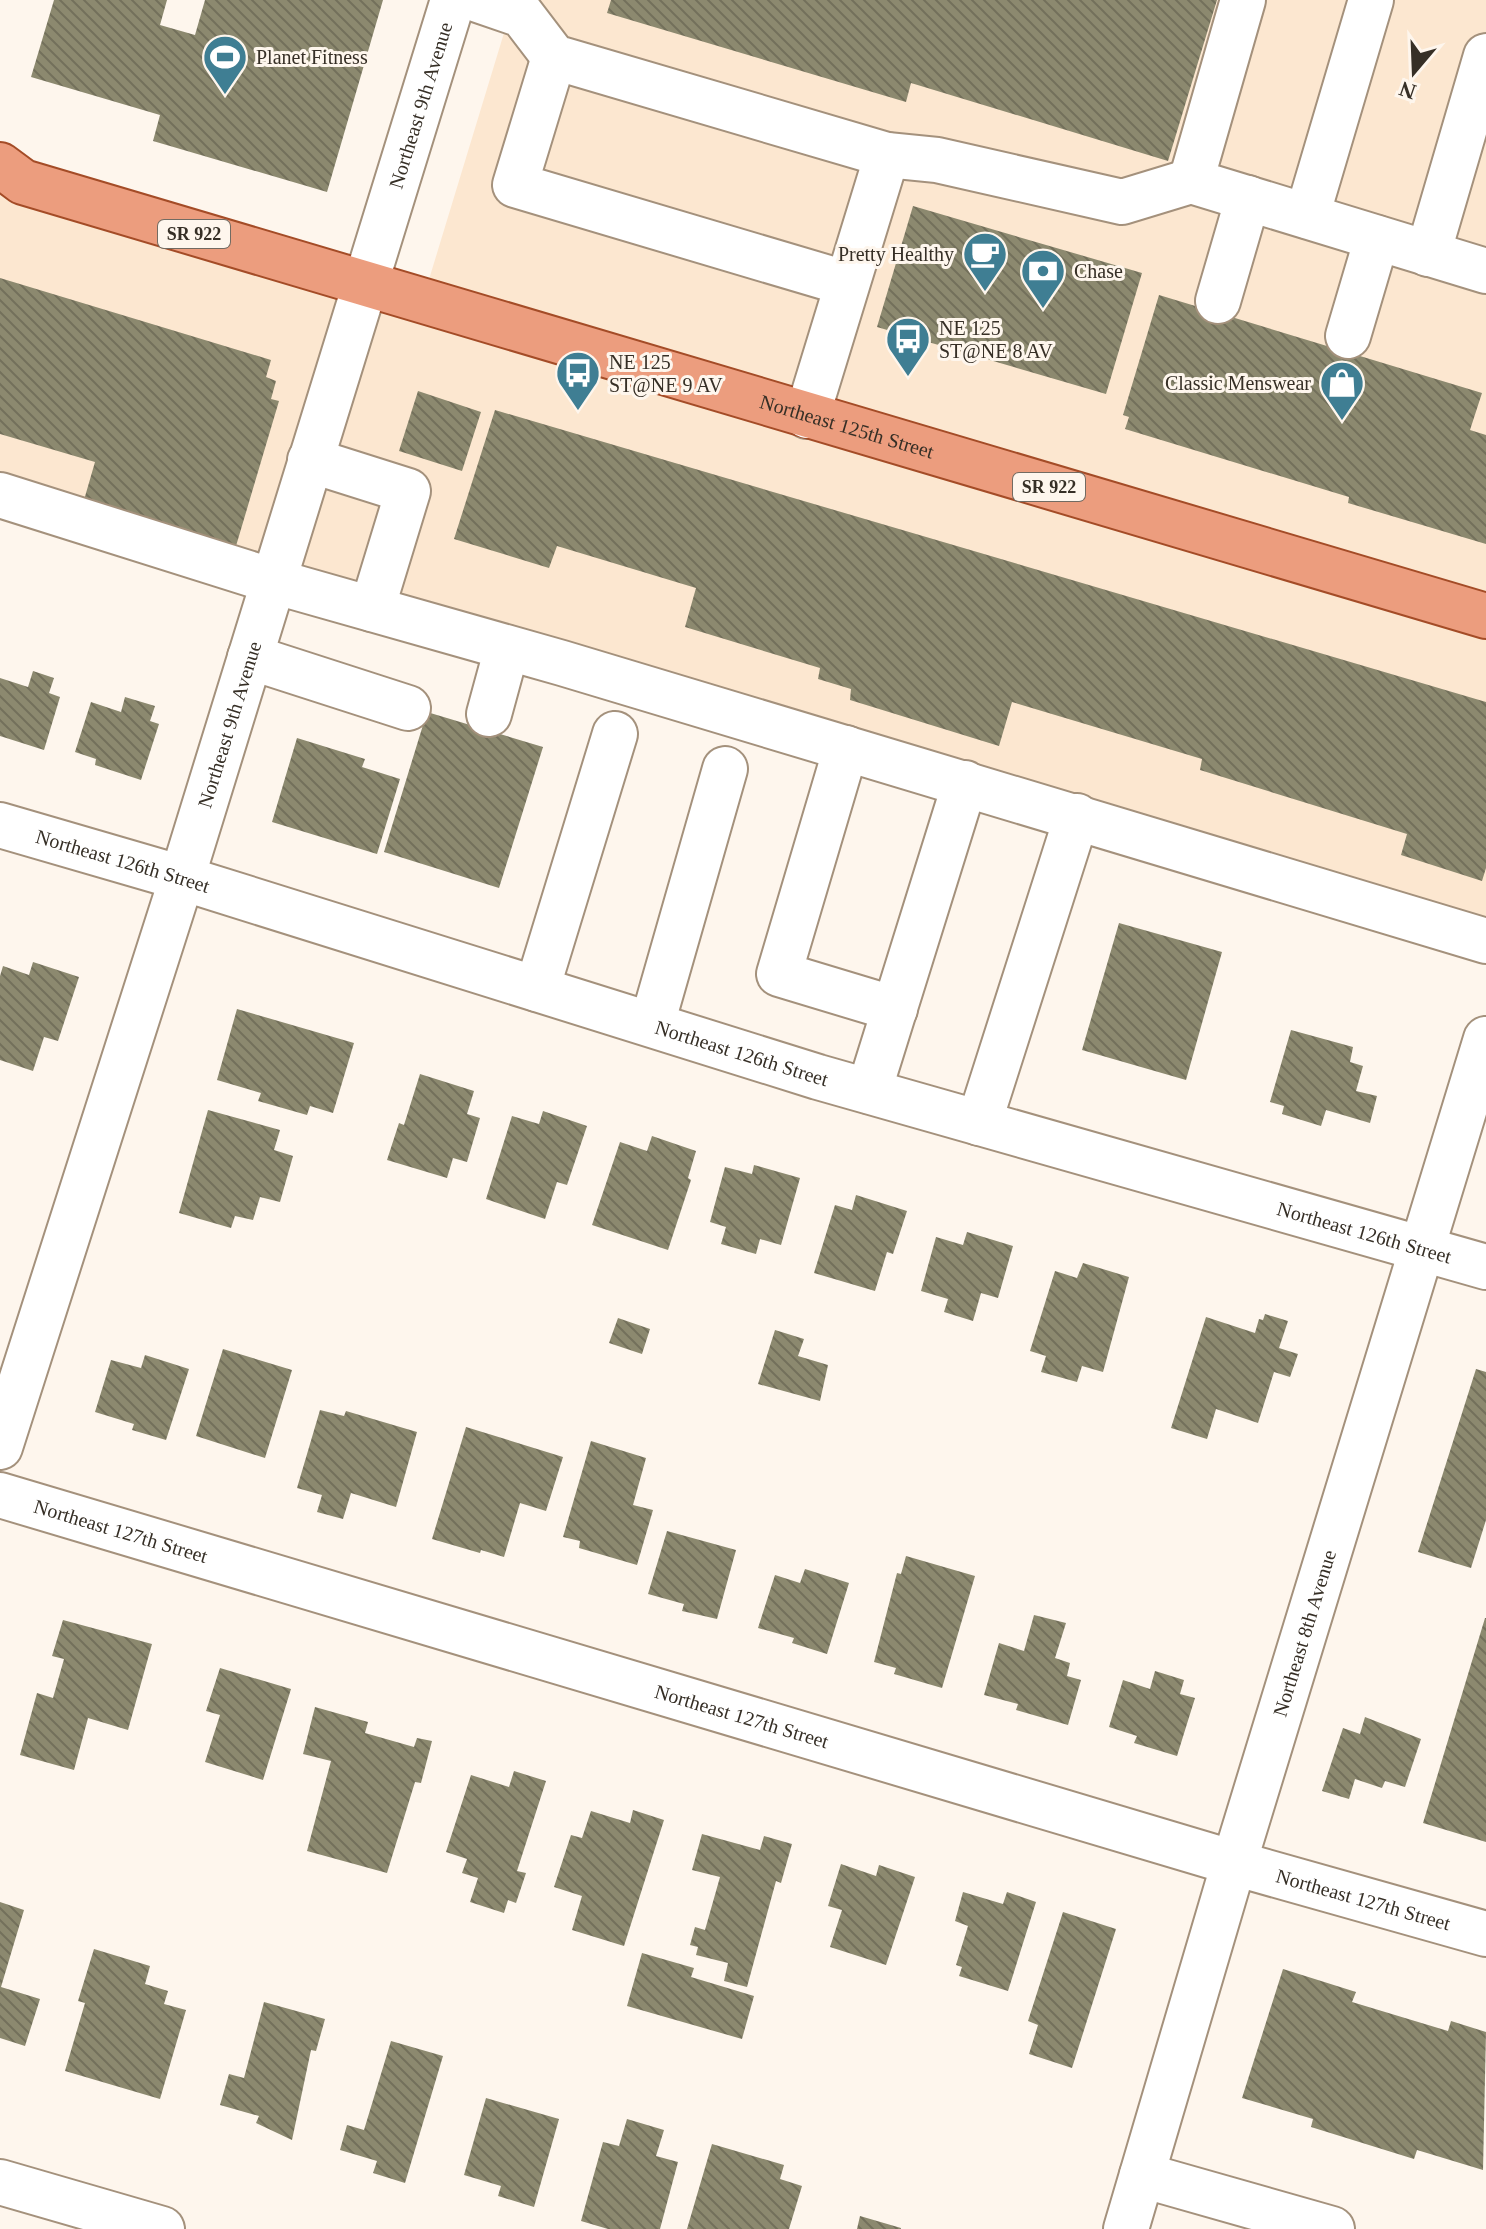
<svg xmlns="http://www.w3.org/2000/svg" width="1486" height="2229" font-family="Georgia,serif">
  <defs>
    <pattern id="building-back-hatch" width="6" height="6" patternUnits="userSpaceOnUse" patternTransform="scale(2)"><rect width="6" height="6" fill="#8c896f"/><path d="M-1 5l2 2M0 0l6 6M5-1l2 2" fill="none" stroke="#73705b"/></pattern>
  </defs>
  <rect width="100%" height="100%" fill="#fef6ed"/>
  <path fill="#fce7d0" d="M514,0H1486V948L0,510V177L420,309Z"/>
  <path fill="url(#building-back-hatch)" d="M54,0H167L160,25L195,35L205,0H383L327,192L153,141L160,115L31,77Z
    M611,0H1217L1168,161L911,83L906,102L607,13Z
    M913,206L1142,273L1106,394L877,327Z
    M0,278L271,360L266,377L276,381L271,399L279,401L236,546L84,500L95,462L0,434Z
    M1159,295L1482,393L1470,430L1486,435V544L1348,503L1349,497L1125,429L1129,417L1123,415Z
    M418,391L481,412L462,471L399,451Z
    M495,410L1486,702V868L1482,881L1401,855L1407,834L1200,770L1202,759L1012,702L999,746L850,700L851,689L818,679L820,668L685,627L696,588L557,546L549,568L454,539Z
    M33,671L54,678L49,693L60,697L44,750L0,736V678L28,687Z
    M125,697L155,706L150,721L159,724L141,780L95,765L96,759L75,752L91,702L121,712Z
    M427,712L543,747L499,888L384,852Z
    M297,738L365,759L362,767L400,779L377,854L272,822Z
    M1119,923L1222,952L1186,1080L1082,1050Z
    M33,962L79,977L58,1041L44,1037L33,1071L0,1060V976L3,966L29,975Z
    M237,1009L354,1043L333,1113L310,1106L307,1115L258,1101L261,1093L217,1080Z
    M1291,1030L1353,1047L1350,1062L1363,1066L1356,1091L1377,1096L1370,1123L1326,1110L1321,1126L1282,1114L1284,1106L1270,1102Z
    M420,1074L474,1091L467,1114L480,1118L467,1162L453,1158L447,1178L387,1160L399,1123L404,1125Z
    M208,1110L280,1130L274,1150L293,1156L280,1202L260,1197L253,1220L235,1216L231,1228L179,1213Z
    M543,1111L587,1126L567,1185L557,1182L545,1219L486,1199L512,1116L539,1124Z
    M652,1136L696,1151L688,1178L691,1180L668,1250L592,1225L620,1142L647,1151Z
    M754,1165L800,1178L781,1245L760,1239L756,1254L721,1244L726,1227L710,1222L725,1167L752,1174Z
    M856,1195L907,1211L893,1254L887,1252L875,1291L814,1273L835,1205L852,1210Z
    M967,1232L1013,1246L998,1298L981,1293L973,1321L944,1312L948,1299L921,1291L936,1237L963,1245Z
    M1083,1263L1129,1277L1103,1372L1082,1366L1077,1382L1041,1372L1046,1356L1030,1351L1055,1271L1077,1278Z
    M1265,1314L1288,1321L1279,1348L1298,1354L1290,1377L1274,1372L1258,1423L1216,1409L1207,1439L1171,1428L1206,1317L1255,1333L1259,1319L1263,1320Z
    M618,1318L650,1329L642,1354L609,1343Z
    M775,1330L804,1339L798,1356L828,1365L820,1401L758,1384Z
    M223,1349L292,1370L265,1458L196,1436Z
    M145,1355L189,1369L166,1440L132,1430L134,1424L95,1412L111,1360L141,1368Z
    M1476,1369L1486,1372V1520L1471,1568L1418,1552Z
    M320,1410L344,1416L346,1411L417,1432L396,1507L351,1493L343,1519L317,1512L322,1495L297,1488Z
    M466,1427L563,1457L546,1511L520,1503L504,1557L481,1550L480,1553L432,1539Z
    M591,1441L646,1458L633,1505L653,1510L637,1565L579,1548L580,1541L563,1537Z
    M667,1531L736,1550L717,1619L682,1611L684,1604L648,1594Z
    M906,1556L975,1576L942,1688L894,1674L896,1668L874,1662L897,1573L901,1574Z
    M805,1569L849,1583L827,1654L792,1643L794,1638L758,1628L775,1575L800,1583Z
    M1034,1615L1066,1623L1055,1658L1070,1663L1067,1676L1081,1680L1068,1725L1016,1710L1018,1704L984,1695L999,1643L1024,1651Z
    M1485,1618H1486V1842L1423,1823Z
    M63,1620L152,1644L128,1730L88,1718L74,1770L20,1755L37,1693L53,1698L64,1659L52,1656Z
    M220,1668L291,1689L263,1780L205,1762L220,1715L206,1711Z
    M1155,1671L1184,1680L1180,1694L1195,1698L1177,1756L1134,1743L1137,1736L1109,1727L1123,1680L1150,1689Z
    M315,1707L368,1722L365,1733L414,1747L417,1738L432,1741L421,1783L415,1782L387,1873L307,1851L331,1761L303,1754Z
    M1365,1717L1421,1739L1405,1787L1385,1781L1382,1788L1355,1779L1349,1799L1322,1791L1343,1728L1360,1734Z
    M514,1771L546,1781L517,1871L526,1873L516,1903L508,1900L504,1913L470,1902L478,1878L462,1873L467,1859L446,1852L471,1775L509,1787Z
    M633,1810L664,1820L624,1946L572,1930L582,1896L554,1887L571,1835L582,1838L591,1811L630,1823Z
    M702,1834L760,1850L764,1836L792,1844L781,1883L776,1881L747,1987L724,1981L728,1963L696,1955L698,1947L690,1945L695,1927L705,1930L720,1877L692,1870Z
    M841,1864L876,1876L879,1865L915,1877L886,1965L830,1947L842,1910L828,1906Z
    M963,1892L1003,1904L1007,1892L1036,1902L1008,1991L959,1976L962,1967L956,1965L968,1926L955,1921Z
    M0,1902L24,1910L1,1987L40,1999L25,2046L0,2038Z
    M1063,1912L1116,1929L1072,2068L1029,2054L1038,2025L1028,2021Z
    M94,1949L150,1966L145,1984L168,1991L164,2004L186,2010L160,2099L65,2071L85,2003L78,2001Z
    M642,1953L694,1968L691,1977L754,1996L742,2039L627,2006Z
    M1283,1969L1356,1992L1352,2002L1448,2031L1451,2021L1486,2032L1483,2170L1417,2150L1414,2159L1311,2127L1313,2119L1242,2098Z
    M264,2002L325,2019L316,2051L311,2050L292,2140L256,2123L259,2116L220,2105L229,2074L244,2078Z
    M391,2041L443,2056L405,2183L373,2173L377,2161L340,2150L347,2125L364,2130Z
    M486,2098L559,2119L534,2207L498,2196L501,2186L464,2175Z
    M627,2119L664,2130L656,2156L678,2162L660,2229H608L581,2221L603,2142L619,2146Z
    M712,2144L784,2165L780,2179L802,2186L789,2229H687Z
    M860,2216L901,2228V2229H857Z"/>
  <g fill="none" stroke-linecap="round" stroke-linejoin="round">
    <g stroke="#a4917c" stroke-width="48">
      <g id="minor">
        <path d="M478,0L522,15L554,57L887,155L937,160L1122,202L1191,181"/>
        <path d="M1243,0L1191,181L1486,271"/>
        <path d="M554,57L515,185L845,283"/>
        <path d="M1307,216L1371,0"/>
        <path d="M1428,254L1486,56"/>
        <path d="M1218,301L1248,198"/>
        <path d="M1348,336L1377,238"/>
        <path d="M807,416L887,155"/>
        <path d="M310,460L408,491L372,609"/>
        <path d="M0,495L273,581L562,663L1486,941"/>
        <path d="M250,657L408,708"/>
        <path d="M489,714L507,648"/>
        <path d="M846,748L779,974L895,1009"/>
        <path id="s1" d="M0,825L182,878L818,1077L1486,1267"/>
        <path d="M537,989L615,734"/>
        <path d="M652,1024L725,769"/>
        <path d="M869,1091L965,783"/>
        <path d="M979,1123L1077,816"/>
        <path id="s2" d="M0,1447L182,878L453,0"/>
        <path id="s3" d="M0,1495L1234,1863L1486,1934"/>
        <path d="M1142,2175L1332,2229"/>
        <path d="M0,2182L162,2229"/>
        <path id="s4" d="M1126,2229L1234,1863L1486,1039"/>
      </g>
    </g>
    <g stroke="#a44c27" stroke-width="48">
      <g id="major">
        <path id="s5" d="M0,165L23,182L1486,616"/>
      </g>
    </g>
    <use href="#minor" stroke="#fff" stroke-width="44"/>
    <use href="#major" stroke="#ec9d7e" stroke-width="44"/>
  </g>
  <defs>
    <g id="stadium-pin" transform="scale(2.3)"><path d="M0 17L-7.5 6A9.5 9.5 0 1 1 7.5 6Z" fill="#3f7e93" stroke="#fef6ed"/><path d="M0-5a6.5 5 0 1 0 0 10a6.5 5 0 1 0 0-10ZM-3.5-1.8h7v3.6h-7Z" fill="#fff"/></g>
    <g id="cafe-pin" transform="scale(2.3)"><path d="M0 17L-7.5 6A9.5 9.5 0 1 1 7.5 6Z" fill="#3f7e93" stroke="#fef6ed"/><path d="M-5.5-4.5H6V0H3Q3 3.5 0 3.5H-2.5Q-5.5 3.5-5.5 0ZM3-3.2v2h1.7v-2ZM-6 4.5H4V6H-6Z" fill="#fff"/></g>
    <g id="bank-pin" transform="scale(2.3)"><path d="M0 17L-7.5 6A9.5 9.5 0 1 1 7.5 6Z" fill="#3f7e93" stroke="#fef6ed"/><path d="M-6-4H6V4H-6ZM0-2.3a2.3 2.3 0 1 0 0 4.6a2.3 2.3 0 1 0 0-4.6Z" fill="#fff"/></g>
    <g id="bus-pin" transform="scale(2.3)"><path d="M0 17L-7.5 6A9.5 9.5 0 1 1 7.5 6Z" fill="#3f7e93" stroke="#fef6ed"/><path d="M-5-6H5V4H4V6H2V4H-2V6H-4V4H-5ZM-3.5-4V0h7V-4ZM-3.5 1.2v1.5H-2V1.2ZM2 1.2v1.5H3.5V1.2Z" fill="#fff"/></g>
    <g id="shop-pin" transform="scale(2.3)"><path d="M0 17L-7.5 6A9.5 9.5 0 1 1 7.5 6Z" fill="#3f7e93" stroke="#fef6ed"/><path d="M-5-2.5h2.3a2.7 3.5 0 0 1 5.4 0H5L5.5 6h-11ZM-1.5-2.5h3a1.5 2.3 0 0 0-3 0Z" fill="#fff"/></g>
  </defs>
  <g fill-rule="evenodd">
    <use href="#stadium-pin" x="225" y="57"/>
    <use href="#cafe-pin" x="985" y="254"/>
    <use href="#bank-pin" x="1043" y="271"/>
    <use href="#bus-pin" x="908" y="339"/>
    <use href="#bus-pin" x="578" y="373"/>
    <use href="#shop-pin" x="1342" y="383"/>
  </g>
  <g text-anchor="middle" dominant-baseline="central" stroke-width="6" stroke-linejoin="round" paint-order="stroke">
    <g fill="#fef6ed" stroke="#726b62" stroke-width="2">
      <rect x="158" y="220" width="72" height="28" rx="6"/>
      <rect x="1013" y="473" width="72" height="28" rx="6"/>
    </g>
    <g font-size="18" font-weight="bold" fill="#362f26">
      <text x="194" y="234">SR 922</text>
      <text x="1049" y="487">SR 922</text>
    </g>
    <g font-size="20" fill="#362f26" stroke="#fef6ed" text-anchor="start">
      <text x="256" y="57">Planet Fitness</text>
      <text x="954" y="254" text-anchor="end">Pretty Healthy</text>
      <text x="1074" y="271">Chase</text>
      <text x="939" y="328">NE 125<tspan x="939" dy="23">ST@NE 8 AV</tspan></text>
      <text x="609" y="362">NE 125<tspan x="609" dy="23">ST@NE 9 AV</tspan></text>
      <text x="1311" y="383" text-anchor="end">Classic Menswear</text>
    </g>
    <g font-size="20" fill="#362f26" stroke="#fef6ed">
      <text stroke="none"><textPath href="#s2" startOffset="1406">Northeast 9th Avenue</textPath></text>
      <text stroke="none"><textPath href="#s5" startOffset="888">Northeast 125th Street</textPath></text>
      <text stroke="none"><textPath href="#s2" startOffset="758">Northeast 9th Avenue</textPath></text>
      <text stroke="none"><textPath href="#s1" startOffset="128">Northeast 126th Street</textPath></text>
      <text stroke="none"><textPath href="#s1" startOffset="776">Northeast 126th Street</textPath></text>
      <text stroke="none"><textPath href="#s1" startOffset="1424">Northeast 126th Street</textPath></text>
      <text stroke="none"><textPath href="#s3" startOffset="126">Northeast 127th Street</textPath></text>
      <text stroke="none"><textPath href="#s4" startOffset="622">Northeast 8th Avenue</textPath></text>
      <text stroke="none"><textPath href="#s3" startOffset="774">Northeast 127th Street</textPath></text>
      <text stroke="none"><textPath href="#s3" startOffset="1422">Northeast 127th Street</textPath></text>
    </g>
  </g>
  <g transform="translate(1414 72) rotate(199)" stroke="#fef6ed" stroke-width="6" paint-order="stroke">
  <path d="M0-6L14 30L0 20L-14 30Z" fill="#362f26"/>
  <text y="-12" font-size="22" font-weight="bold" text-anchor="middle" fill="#362f26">N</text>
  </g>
</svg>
